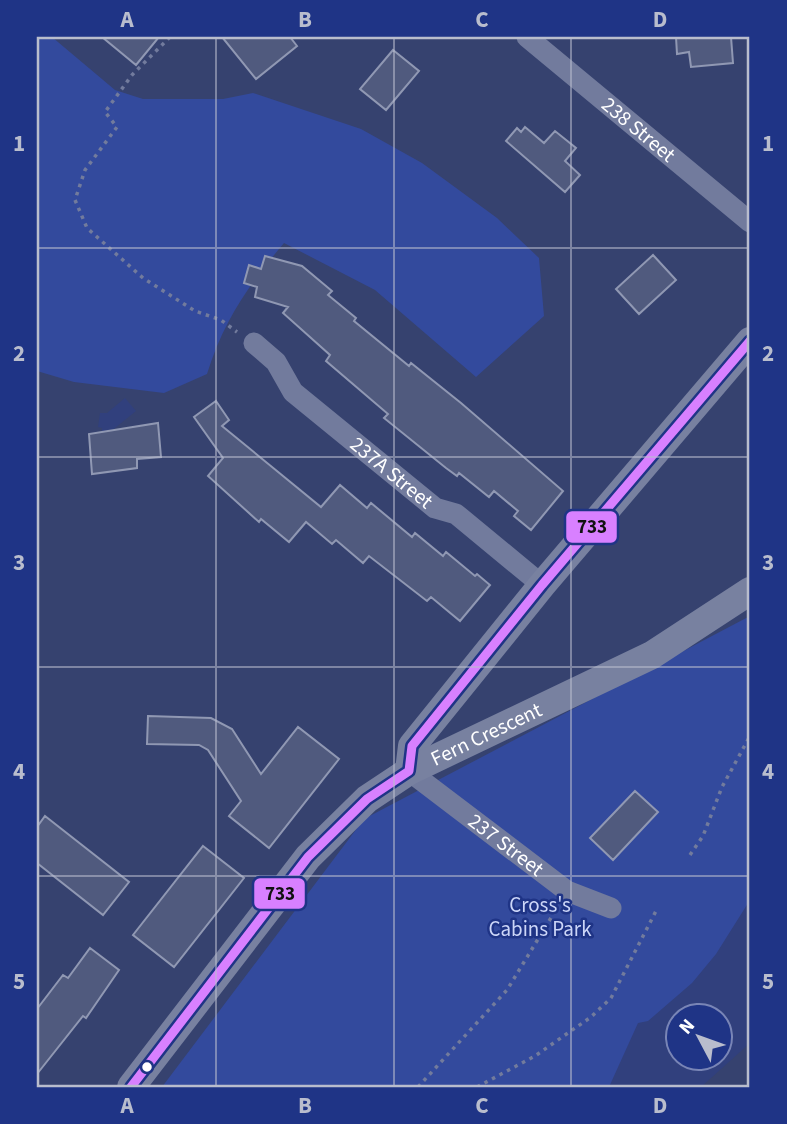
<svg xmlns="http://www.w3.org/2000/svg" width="787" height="1124" font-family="'Source Sans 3',sans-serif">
  <rect width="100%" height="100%" fill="#36426f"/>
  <path fill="#334a9d" d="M37,37H52L115,90L143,99H223L253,93L361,129L422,163L497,218L539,258L544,316L476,377L375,290L284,243C248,286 224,320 207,374L164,393L74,382L37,371Z
    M750,616V947L678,1016L639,1087H162L364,819Z"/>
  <path fill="#31407d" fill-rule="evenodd" d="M125,398L136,411L110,432H102V428L98,427L100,413H107Z
    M750,900V1043L701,1087H609L638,1023L648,1021L692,983L716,954ZM678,1016H720V1058H678Z"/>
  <path fill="#505a7e" stroke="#9098b3" stroke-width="2" d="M102,37H159L136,65Z
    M222,37H290L297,46L256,79Z
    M676,37H731L733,63L691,67L689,52L677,54Z
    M393,50L419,71L386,110L360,89Z
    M525,127L544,143L555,131L576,148L565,161L580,175L565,192L506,141L517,128L521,132Z
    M653,255L676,280L639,314L616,289Z
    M265,256L302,266L332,291L328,295L356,318L354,321L409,366L411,363L461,403L563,491L531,530L514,516L518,511L494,491L489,497L459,473L457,476L446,468L384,418L388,414L326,361L330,355L283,313L288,307L255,297L257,287L244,283L249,265L261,269Z
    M216,401L229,420L222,426L321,507L340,485L367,508L371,503L412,537L415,533L443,556L446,552L475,576L477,574L490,585L460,621L431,597L427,601L369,556L363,563L336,540L332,544L306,522L289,542L261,519L259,522L208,476L223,458L194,417Z
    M158,423L161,457L137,459V468L92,474L89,434Z
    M148,716L211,718L232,729L261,774L298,727L339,759L269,848L229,816L241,801L208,750L199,745L147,744Z
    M635,791L658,812L613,860L590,838Z
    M45,816L129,882L103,915L37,863V827Z
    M203,846L244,878L174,967L133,935Z
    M90,948L119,970L86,1018L83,1016L37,1074V1009L63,975L68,978Z"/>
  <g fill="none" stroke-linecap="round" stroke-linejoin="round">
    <path stroke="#727b9d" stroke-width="3.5" stroke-dasharray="3.5 5" stroke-linecap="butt" d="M170,37L132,75L105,112L117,127L85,170L75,200L87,228L143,278L195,311L221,320L237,332
      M690,855L703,836L722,787L750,736
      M418,1087L507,990L557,908
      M477,1087L535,1056L591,1017L611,998L656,911"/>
    <g stroke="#727b9d" stroke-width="21">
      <path id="s1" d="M527,37L750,222"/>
      <path id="s2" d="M254,343L276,362L293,392L435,508L456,514L542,585"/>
      <path id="s3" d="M409,771L567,891L611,908"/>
    </g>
    <g stroke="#7881a0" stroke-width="28">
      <path d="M409,771L412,746L542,585L750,341"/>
      <path id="s4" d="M131,1087L308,857L367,799L409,771L652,655L750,591"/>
    </g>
    <g stroke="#1f3486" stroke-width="14">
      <path id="bus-1" d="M131,1087L308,857L367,799L409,771L412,746L542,585L750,341"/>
    </g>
    <use href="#bus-1" stroke="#d880ff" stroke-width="9"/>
  </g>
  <path fill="none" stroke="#b9bdcd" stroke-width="2" stroke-opacity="0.55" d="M216,37V1087M394,37V1087M571,37V1087M37,248H750M37,457H750M37,667H750M37,876H750"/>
  <circle fill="#fff" stroke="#1f3486" stroke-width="2.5" cx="147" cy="1067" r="6"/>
  <g text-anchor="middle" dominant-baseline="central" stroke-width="5" stroke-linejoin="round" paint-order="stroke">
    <g font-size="21" fill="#fff" stroke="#1f3486">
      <text stroke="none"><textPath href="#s1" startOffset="145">238 Street</textPath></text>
      <text stroke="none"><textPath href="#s2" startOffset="191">237A Street</textPath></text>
      <text stroke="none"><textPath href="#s4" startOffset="509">Fern Crescent</textPath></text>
      <text stroke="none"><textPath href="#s3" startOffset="122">237 Street</textPath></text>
    </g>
    <g font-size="21" fill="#ccd6f8" stroke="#1f3486">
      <text x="540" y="905">Cross's<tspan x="540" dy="24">Cabins Park</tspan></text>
    </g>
  </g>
  <g stroke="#1f3486" stroke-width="2.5">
    <rect x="565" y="510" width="53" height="34" rx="7" fill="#d880ff"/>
    <rect x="253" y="877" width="53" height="33" rx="7" fill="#d880ff"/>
  </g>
  <g font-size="19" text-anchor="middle" font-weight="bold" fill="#111">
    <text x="592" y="533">733</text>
    <text x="280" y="900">733</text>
  </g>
  <rect width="787" height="1124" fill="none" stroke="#1f3486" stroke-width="77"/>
  <g transform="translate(699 1037) rotate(311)"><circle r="33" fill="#1f3486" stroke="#7985b6" stroke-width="2"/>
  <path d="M0-5L12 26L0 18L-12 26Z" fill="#b9bdcd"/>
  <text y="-10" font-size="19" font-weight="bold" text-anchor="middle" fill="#ffffff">N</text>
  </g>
  <rect x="38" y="38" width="710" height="1048" fill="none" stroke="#b9bdcd" stroke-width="2.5"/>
  <g font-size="23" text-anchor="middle" font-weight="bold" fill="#b9bdcd">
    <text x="127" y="27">A</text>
    <text x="305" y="27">B</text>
    <text x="482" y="27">C</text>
    <text x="660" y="27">D</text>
    <text x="19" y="151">1</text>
    <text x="768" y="151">1</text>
    <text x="19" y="361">2</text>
    <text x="768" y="361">2</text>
    <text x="19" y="570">3</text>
    <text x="768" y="570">3</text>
    <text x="19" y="779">4</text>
    <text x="768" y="779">4</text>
    <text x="19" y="989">5</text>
    <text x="768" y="989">5</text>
    <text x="127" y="1113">A</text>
    <text x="305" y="1113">B</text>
    <text x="482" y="1113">C</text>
    <text x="660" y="1113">D</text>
  </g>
</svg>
